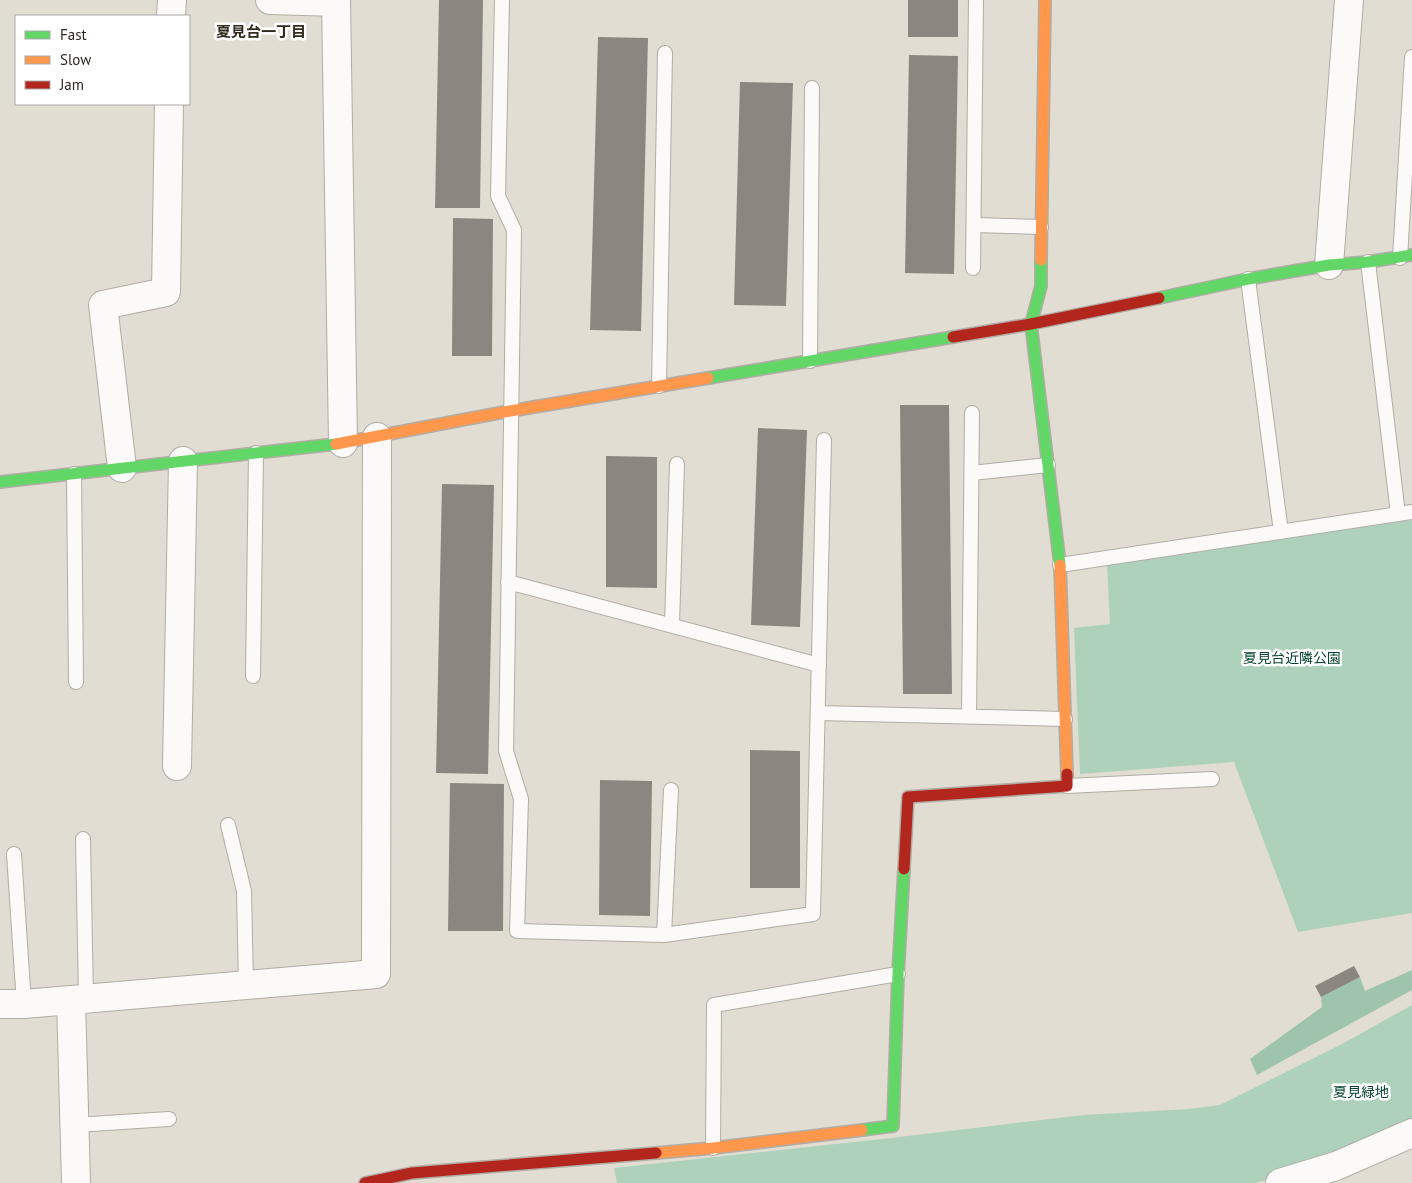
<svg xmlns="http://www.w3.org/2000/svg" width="1412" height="1183" font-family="'PT Sans','Noto Sans JP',sans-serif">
  <rect width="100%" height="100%" fill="#e2ddd3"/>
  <path fill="#add1bb" d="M1412,520V913L1298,932L1234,762L1080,774L1074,628L1110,624L1107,563Z
    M1412,1005V1124L1333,1160L1255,1183H617L614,1168L891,1138L1084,1115L1189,1109L1220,1105L1342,1044Z"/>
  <path fill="#9fc4ae" d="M1412,970V990L1257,1075L1250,1059L1322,1007L1321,997L1360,977L1365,991Z"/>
  <path fill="#8c8681" d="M439,0H483L480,208H435Z
    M908,0H958V37H908Z
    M598,37L648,38L641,331L590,330Z
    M909,55L958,56L954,274L905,273Z
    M740,82L793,83L786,306L734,305Z
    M453,218L493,219L492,356H452Z
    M900,405H949L952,694H903Z
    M758,428L807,430L800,627L751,625Z
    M606,456L657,457V588L606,587Z
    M442,484L494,485L488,774L436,773Z
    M750,750L800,751V888H750Z
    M600,780L652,781L650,916L599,915Z
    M450,783L504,784L503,931H448Z
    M1354,966L1360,977L1321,997L1315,986Z"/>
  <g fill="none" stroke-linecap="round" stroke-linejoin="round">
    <g stroke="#b0ada5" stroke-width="16">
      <path id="lane" d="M502,0L498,196L514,230L506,751L521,799L517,931L664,935L813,914L824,440
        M974,225L1041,227
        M1400,258L1412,57
        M1368,262L1398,514
        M973,268L976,0
        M1248,279L1281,532
        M810,361L812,88
        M659,386L665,53
        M972,473L1048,465
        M74,474L76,682
        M1060,565L1412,512
        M508,582L819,665
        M672,625L677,464
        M253,676L256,453
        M818,713L1065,719
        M969,717L972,413
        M1067,786L1212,779
        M228,825L244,891L246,985
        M83,839L86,999
        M14,854L24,1004
        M664,935L671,790
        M75,1125L169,1119
        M713,1148L714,1005L898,974"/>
    </g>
    <g stroke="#b0ada5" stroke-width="30">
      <path id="street" d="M270,0L336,2
        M336,0L343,443
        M171,16L172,0
        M1329,265L1349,0
        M122,468L103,305L166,292L169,104
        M177,766L183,461
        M71,1000L76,1183
        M0,1004H24L376,974L377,437
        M1280,1183L1336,1166L1412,1133"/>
    </g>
    <g stroke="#b0ada5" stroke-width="14">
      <path id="fast" d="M1041,260V286L1031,324L1060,565
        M1159,298L1248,279L1329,265L1368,262L1412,255
        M708,378L953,337
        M0,482L336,444
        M862,1130L893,1126L898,974L904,869"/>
    </g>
    <g stroke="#b0ada5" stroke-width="14">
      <path id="slow" d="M1041,260L1045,0
        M336,444L510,411L708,378
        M1060,565L1067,774
        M656,1153L713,1148L862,1130"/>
    </g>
    <g stroke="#b0ada5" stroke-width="14">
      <path id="jam" d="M953,337L1031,324L1159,298
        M904,869L908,797L1067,786V774
        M365,1183L412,1173L656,1153"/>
    </g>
    <use href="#lane" stroke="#fbfaf8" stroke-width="14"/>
    <use href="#street" stroke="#fbfaf8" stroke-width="28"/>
    <use href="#fast" stroke="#63d668" stroke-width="11"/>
    <use href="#slow" stroke="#ff974d" stroke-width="11"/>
    <use href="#jam" stroke="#b3261e" stroke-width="11"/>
  </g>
  <g text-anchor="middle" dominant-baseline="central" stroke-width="5" stroke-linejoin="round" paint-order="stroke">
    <g font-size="14" fill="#07442f" stroke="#fff">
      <text x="1292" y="658">夏見台近隣公園</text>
      <text x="1361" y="1092">夏見緑地</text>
    </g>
    <g font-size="15" font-weight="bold" fill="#322a1c" stroke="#fff">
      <text x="261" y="31">夏見台一丁目</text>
    </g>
  </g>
  <rect x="15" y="15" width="175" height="90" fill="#ffffff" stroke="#aaa9a6"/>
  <rect x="25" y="31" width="25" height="8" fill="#63d668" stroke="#aaa9a6"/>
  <text x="60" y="40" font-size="15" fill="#2b2721">Fast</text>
  <rect x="25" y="56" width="25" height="8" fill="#ff974d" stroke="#aaa9a6"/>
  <text x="60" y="65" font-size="15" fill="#2b2721">Slow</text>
  <rect x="25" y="81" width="25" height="8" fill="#b3261e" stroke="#aaa9a6"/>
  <text x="60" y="90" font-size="15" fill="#2b2721">Jam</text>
</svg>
